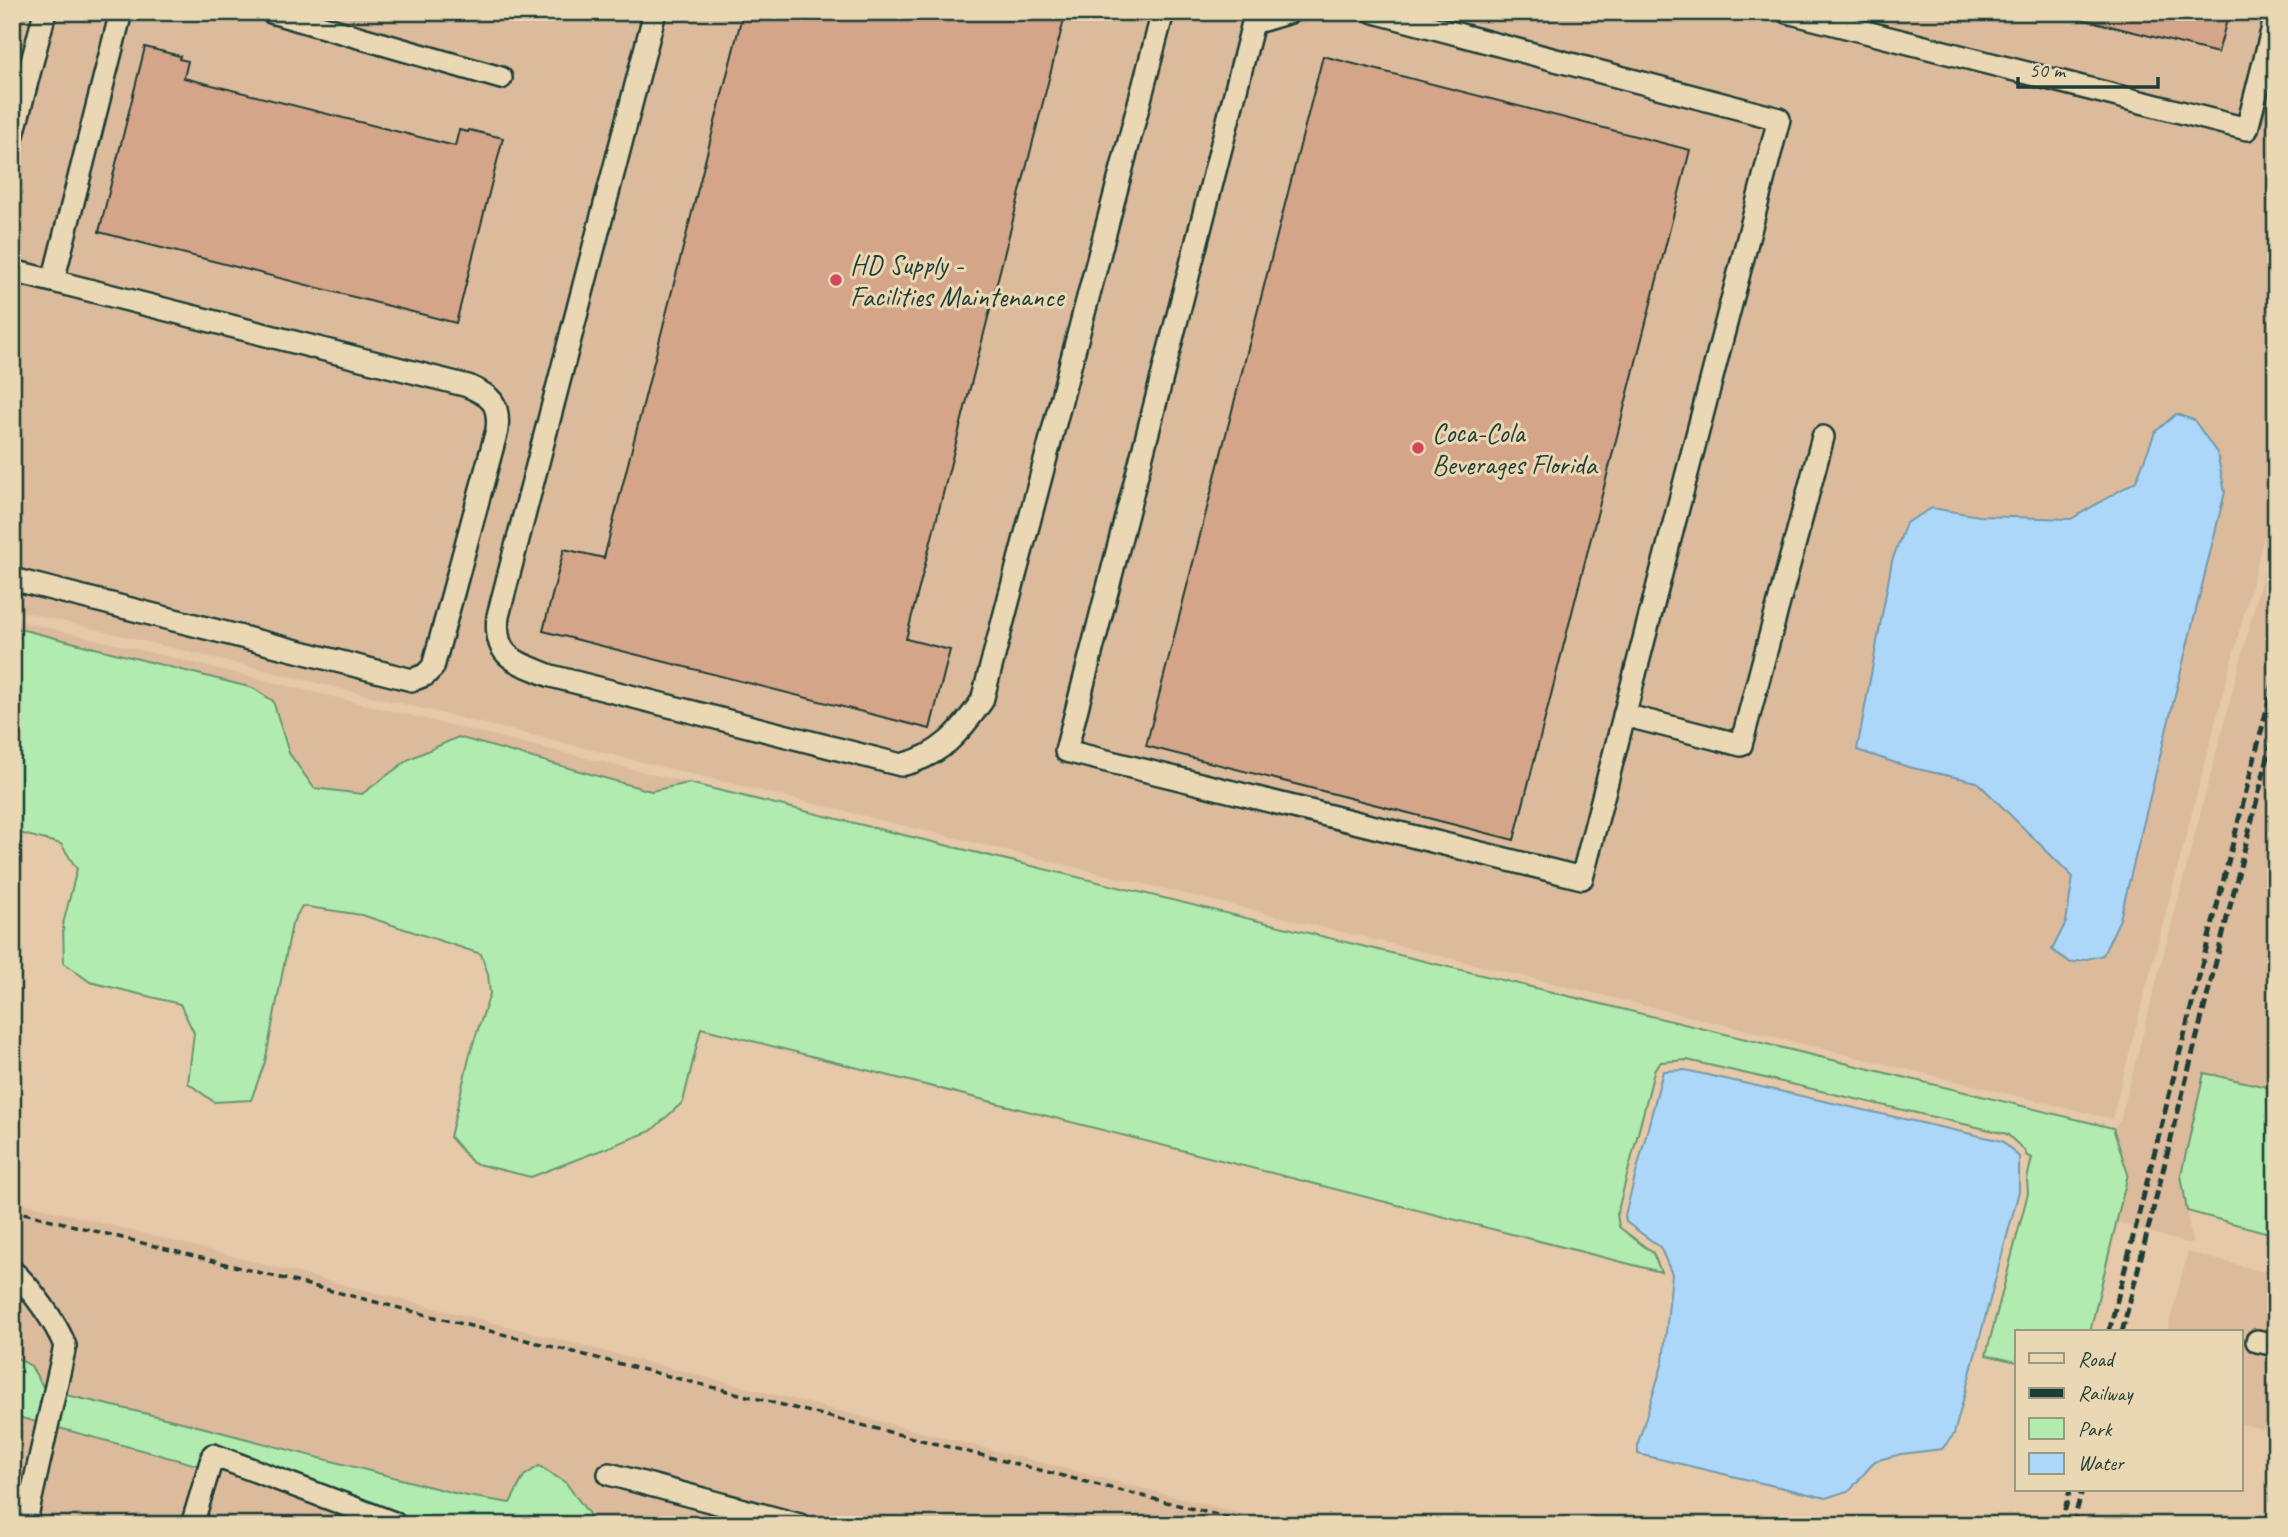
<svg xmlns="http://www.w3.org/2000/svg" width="2288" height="1537" font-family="Caveat,sans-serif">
  <rect width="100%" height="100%" fill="#e5c9a8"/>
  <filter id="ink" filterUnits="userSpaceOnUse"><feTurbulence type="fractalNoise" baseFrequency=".0143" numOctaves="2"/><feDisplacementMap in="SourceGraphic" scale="14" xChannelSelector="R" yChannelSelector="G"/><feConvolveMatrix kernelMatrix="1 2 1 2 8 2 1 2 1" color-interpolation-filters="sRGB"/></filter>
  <g filter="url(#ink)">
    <path fill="#dcbb9d" d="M12,12H2276V491L2112,1119L12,609Z
      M2276,524V1089L2205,1073L2181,1175L2192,1243H2185L2116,1222L2128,1174L2113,1128L2120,1121Z
      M12,619L689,783L652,791L458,737L409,759L362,794L314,788L289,753L273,701L12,627Z
      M12,1200L1286,1525H597L566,1483L524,1476L510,1503L462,1495L45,1390L31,1366L12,1355Z
      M2188,1252L2276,1275V1433L2241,1423V1332H2167Z
      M18,1417L421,1525H12V1418Z"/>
    <path fill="#b1ebaf" stroke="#689472" stroke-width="2" d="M12,627L253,688L273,701L289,753L314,788L362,794L409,759L458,737L651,791L689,783L2113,1128L2128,1174L2090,1332H2017V1362L1986,1355L2028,1193L2027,1179L2032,1158L2027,1156L2024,1150L2007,1134L1687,1060L1661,1062L1655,1068L1617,1214L1619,1227L1653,1253L1661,1272L701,1028L683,1102L651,1131L531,1177L473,1163L450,1137L471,1050L490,994L488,974L481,954L362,915L302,906L292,924L265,1062L251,1100L214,1102L188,1083L194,1033L180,1004L90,982L64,963L63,924L77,869L61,844L12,831Z
      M2204,1073L2276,1089V1235L2187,1211L2181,1175Z
      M12,1355L31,1366L45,1390L182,1422L462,1495L510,1503L524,1476L539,1466L566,1483L597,1525H421L18,1417L12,1418Z"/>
    <path fill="#add7f8" stroke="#7499aa" stroke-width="2" d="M2176,414L2194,420L2217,453L2225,492L2120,919L2103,955L2071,963L2052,950L2066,922L2073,877L1977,782L1908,767L1857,750L1892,561L1906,523L1932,508L1979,516L2071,519L2136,481L2155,432Z
      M1685,1070L2002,1141L2019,1157V1191L1954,1434L1942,1449L1901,1454L1875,1461L1850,1490L1826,1498L1638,1454V1443L1663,1362L1672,1274L1660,1247L1626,1222L1625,1215L1663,1071Z"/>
    <path fill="#d4a589" stroke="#1f3d34" stroke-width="2" d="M743,12H1066L906,639L950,650L930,729L543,631L564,549L604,558Z
      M2078,12H2229L2218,53L2078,18Z
      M145,47L180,56L179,59L188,61L184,78L455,146L459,130L468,132L469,130L503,138L456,323L99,232Z
      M1323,56L1690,150L1514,840L1146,746Z"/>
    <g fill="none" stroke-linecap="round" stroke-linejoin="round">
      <g stroke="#1f3d34" stroke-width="26">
        <path id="minor" d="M271,12L501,78
          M655,12L498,616C493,659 517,662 551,676L901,765C941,756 960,732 982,701L1163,12
          M1290,12L1253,23L1066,751L1582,878L1779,119L1374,12
          M1787,12L2247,129L2276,15
          M12,139L45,12
          M12,271L53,281L121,12
          M12,579L412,680L425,675L433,667L497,430C500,403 491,396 468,386L53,281
          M1624,715L1741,745L1823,437
          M12,1271C30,1286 57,1324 65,1346L25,1525
          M2257,1341L2276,1345
          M609,1474L800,1525
          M192,1525L213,1455L394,1523V1525"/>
      </g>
      <path stroke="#1f3d34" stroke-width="3.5" stroke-dasharray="7 5" stroke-linecap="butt" d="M12,1210L1257,1525"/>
      <use href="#minor" stroke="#ead8b5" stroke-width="21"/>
      <path stroke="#1f3d34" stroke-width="5" stroke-dasharray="10 5" stroke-linecap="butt" d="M2109,1332L2276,673
        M2122,1332L2276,725
        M2061,1525L2070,1490
        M2073,1525L2082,1490"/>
    </g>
  </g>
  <g fill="#d1495b" stroke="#ead8b5" stroke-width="2.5">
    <circle cx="836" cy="280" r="7"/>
    <circle cx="1418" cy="448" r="7"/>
  </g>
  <g text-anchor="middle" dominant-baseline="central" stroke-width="6" stroke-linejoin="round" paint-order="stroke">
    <g font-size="28" fill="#1f3d34" stroke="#ead8b5" text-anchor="start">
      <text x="850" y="264">HD Supply -<tspan x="850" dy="32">Facilities Maintenance</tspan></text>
      <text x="1432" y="432">Coca-Cola<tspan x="1432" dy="32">Beverages Florida</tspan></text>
    </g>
  </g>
  <rect width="2288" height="1537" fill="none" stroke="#ead8b5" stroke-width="42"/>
  <rect x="21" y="21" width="2246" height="1495" fill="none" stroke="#1f3d34" stroke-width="2.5" filter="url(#ink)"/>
  <rect x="2015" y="1330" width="228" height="161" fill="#ead8b5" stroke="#999a81" stroke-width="2"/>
  <rect x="2029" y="1353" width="35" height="10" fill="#ead8b5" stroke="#999a81" stroke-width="2"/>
  <text x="2078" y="1366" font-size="21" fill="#1f3d34">Road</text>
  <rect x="2029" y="1388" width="35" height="10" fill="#1f3d34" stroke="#999a81" stroke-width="2"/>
  <text x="2078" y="1400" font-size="21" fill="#1f3d34">Railway</text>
  <rect x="2029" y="1418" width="35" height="21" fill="#b1ebaf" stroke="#999a81" stroke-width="2"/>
  <text x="2078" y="1436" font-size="21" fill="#1f3d34">Park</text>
  <rect x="2029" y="1453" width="35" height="21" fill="#add7f8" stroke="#999a81" stroke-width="2"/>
  <text x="2078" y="1470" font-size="21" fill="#1f3d34">Water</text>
  <path d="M2018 77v10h140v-10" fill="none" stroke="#1f3d34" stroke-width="3.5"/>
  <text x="2029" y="77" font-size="21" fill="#1f3d34" stroke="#ead8b5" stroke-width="5" paint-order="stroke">50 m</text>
</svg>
